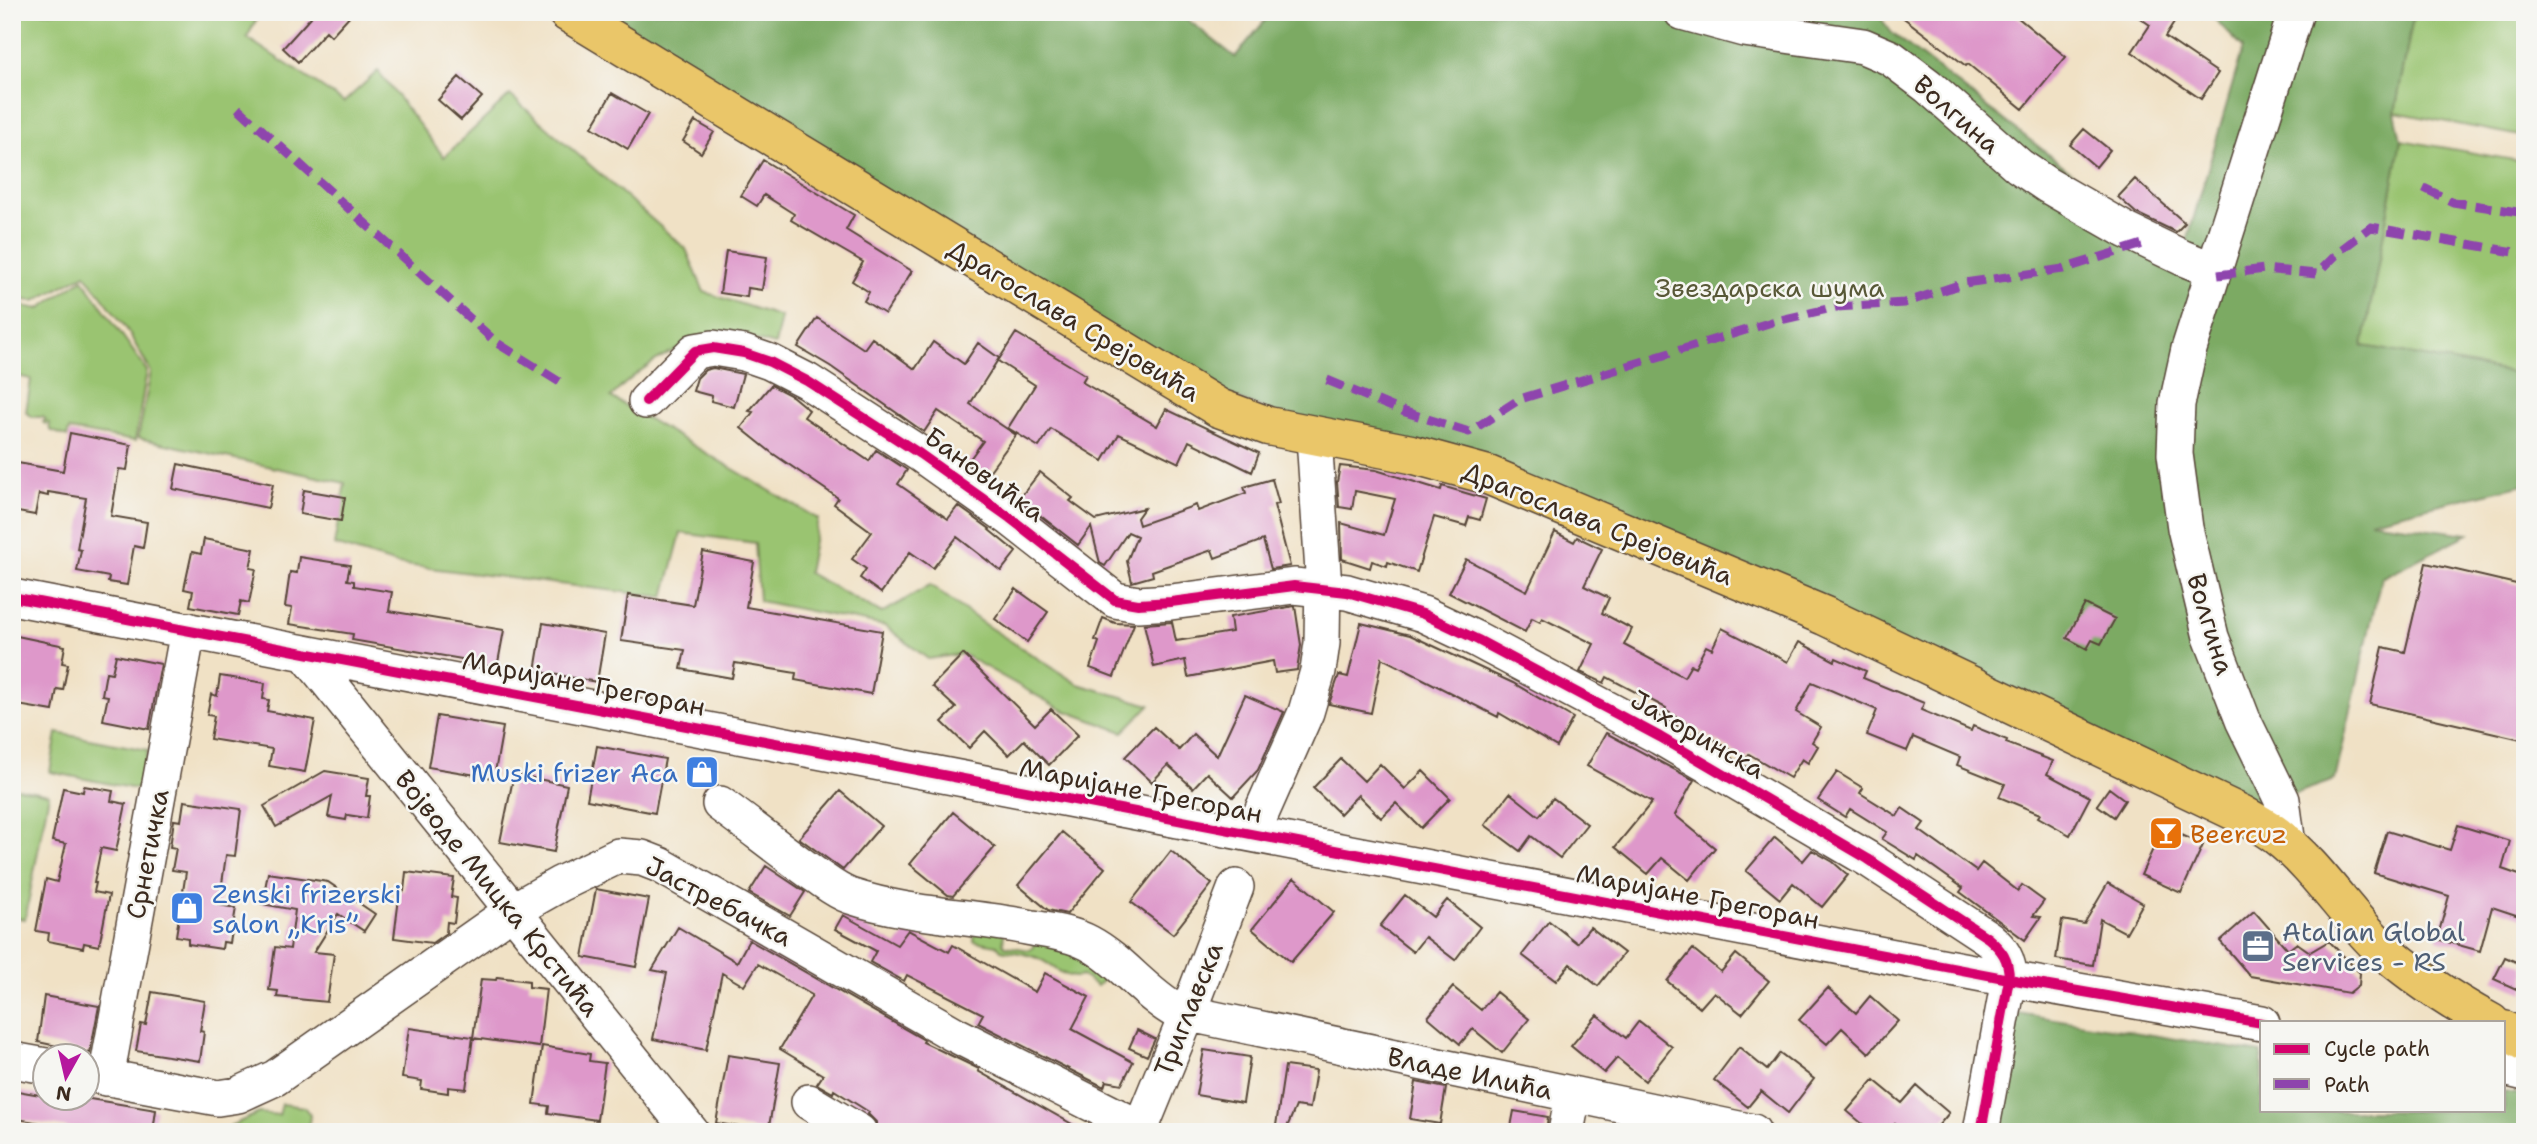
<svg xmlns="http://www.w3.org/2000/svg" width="2537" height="1144" font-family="'Shantell Sans',sans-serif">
  <rect width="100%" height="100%" fill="#f6f6f2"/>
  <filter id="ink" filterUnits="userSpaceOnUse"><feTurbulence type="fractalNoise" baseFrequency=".0143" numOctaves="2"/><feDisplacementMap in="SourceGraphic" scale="14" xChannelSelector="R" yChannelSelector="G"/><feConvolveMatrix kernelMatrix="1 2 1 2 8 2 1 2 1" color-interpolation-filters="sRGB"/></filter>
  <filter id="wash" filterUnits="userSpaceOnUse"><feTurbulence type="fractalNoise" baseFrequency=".00686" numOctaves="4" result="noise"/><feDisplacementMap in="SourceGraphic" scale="28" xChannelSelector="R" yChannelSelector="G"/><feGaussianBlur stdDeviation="1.57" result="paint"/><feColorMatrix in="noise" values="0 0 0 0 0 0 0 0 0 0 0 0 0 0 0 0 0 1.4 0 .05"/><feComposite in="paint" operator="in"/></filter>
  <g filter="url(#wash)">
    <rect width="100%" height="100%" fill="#f0e1c5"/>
    <path fill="#9ac471" stroke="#6a7748" stroke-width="2" d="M12,12H260L247,38L344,102L378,71L444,157L510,95L686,249L704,292L781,317L775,345C762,342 746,336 733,336C684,338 644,363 611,397L818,519L808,573L882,613L930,585L984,624L1078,684L1150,705L1123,732L1061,709L962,654L928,659L885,626L759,601L755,543L681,533L664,597L397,564L334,545L345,483L138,438L151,372L126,328L85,274L35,301L12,299Z
      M2414,12H2525V137L2395,112Z
      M2401,140L2525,162V375L2363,346Z
      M83,279L147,371L135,441L69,430L67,437L50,430L49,423L45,424L43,422L46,420L43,417H32L26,412L31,379L12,375V304L39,309Z
      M57,733L148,750L141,790L50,772Z
      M12,787L49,794L25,919L12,917Z
      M975,928L1004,932L1003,943L1005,946L1030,950L1033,947L1035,936L1113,969L1097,986L1082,976C1065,982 1051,962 1035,957C1025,953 1012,952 1001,950L997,945L974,941Z
      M282,1104L304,1107L310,1115L308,1132H230V1126L259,1113L279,1115Z"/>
    <path fill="#7baa63" stroke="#5b6a40" stroke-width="2" d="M580,12H1178L1235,57L1272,12H1876L1892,33L2182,258L2243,48L2208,12H2414L2395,112L2401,140L2363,346L2525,375V484L2369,521L2468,534L2381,578L2335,780L2247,810L1804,600L1261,408L1216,390Z
      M2012,1012L2262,1053V1111H2504V1092L2525,1095V1132H1990Z"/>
    <g id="blocks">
      <path fill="#de98ca" d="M305,12H353L331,36L326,31L298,62L283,48L311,17Z
        M1896,12H2011L2066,57L2023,109L1968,64L1966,66Z
        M2131,12H2181L2165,37L2218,73L2201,99L2132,52L2150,25Z
        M459,77L482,97L461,120L438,100Z
        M612,93L648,114L628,149L592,127Z
        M695,121L714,132L701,153L683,141Z
        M2084,129L2110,150L2096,167L2070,145Z
        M763,160L854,215L846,230L912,271L885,314L864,301L869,292L852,281L863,262L791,220L794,214L764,195L757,206L741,196Z
        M2135,179L2185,223L2176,232L2136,213L2118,197Z
        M726,251L767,257L762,290L748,288L747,297L720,293Z
        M817,318L864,349L872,338L915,369L933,342L964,364L978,343L999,358L970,404L1016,435L986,476L967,463L983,441L938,411L924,432L830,366L798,347Z
        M1016,333L1086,375L1082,382L1157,426L1166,409L1259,453L1252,472L1189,441L1179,463L1119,434L1103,461L1051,429L1039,447L1008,428L1035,385L998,361Z
        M713,368L743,374L734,407L711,401L712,396L693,391L697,378L705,370Z
        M771,385L792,396L809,410L804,417L869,461L876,450L907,470L898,484L948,519L958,506L990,529L989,530L1016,552L1001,571L957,537L933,568L910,552L881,593L860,578L866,569L852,559L872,532L834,504L838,498L772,453L741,428L753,412L749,411Z
        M70,433L131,445L127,470L119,469L111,516L147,522L143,548L134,546L127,585L108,582L109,577L77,571L81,550L77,549L86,498L48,492V496L39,494L35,515L12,511V462L63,471Z
        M178,464L273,484L268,508L173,489Z
        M1340,466L1376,470L1441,490L1442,486L1486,499L1480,520L1469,517L1466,526L1434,517L1417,572L1388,562L1387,566L1372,561L1370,568L1342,559L1341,523L1384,535L1395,499L1355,491L1352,509L1339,507L1337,482Z
        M1040,472L1073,498L1070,501L1096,520L1144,508L1137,518L1139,525L1196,505L1198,511L1246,493L1244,487L1272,479L1279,504L1274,505L1290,566L1271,569L1263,540L1215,558L1212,550L1152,571L1153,576L1132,582L1127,561L1137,536L1128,532L1105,566L1100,563L1091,527L1078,545L1019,499Z
        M304,490L345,497L341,521L300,514Z
        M1555,532L1574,542L1577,537L1602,549L1584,586L1609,598L1602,613L1632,629L1624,645L1684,677L1691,665L1695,667L1706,646L1712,649L1722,628L1788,662L1799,642L1835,661L1836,658L1866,671L1863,678L1924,703L1921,710L1971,731L1973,726L2007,740L2006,743L2053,761L2047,774L2090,797L2070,835L2038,817L2040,814L1999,797L2005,784L1957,765L1960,757L1913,737L1907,751L1867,735L1877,710L1812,682L1796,712L1821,727L1812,742L1818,746L1808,763L1802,759L1790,778L1749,754L1746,759L1665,710L1666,708L1607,677L1604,683L1580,672L1594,644L1542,618L1540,622L1532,618L1525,632L1449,593L1466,559L1527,591Z
        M204,539L254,549L250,568L256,569L249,603L241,601L238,615L190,606L193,591L184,589L192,552L201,554Z
        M703,552L754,562L746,607L882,631L871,694L795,680L796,673L735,663L732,678L681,669L685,650L621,641L628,595L693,605Z
        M299,557L350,565L347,580L354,581V586L392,592L389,611L504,630L497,668L462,661V659L352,640L353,634L289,624L292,608L285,607L290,572L297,573Z
        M2426,563L2525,586V740L2370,704L2383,647L2405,652Z
        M1016,589L1048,612L1027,642L995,619Z
        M2085,604L2115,619L2101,644L2092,640L2087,649L2067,638Z
        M1295,606L1301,645L1297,670L1275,673L1273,661L1188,677L1185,660L1154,667L1144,624L1172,622L1176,641L1232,632L1230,617Z
        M1103,618L1115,623L1134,624L1114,677L1090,668L1099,642L1095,640Z
        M543,623L605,634L597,682L535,671Z
        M1361,623L1410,635L1513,683L1573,718L1557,747L1499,713L1498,717L1382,658L1371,713L1329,704L1339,675L1348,677Z
        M17,636L65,646L62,663L68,664L63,690L57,689L53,711L12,704V662Z
        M963,654L1035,725L1051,709L1078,735L1049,765L1024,740L1009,755L985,731L969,748L942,722L956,708L932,686Z
        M116,655L161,664L149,729L103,720L108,696L102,695L106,672L112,673Z
        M220,676L265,683L263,699L269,700L267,711L315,720L305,772L269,766L272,749L210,739L214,716L207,715L211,694L217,696Z
        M1245,695L1284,712L1258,770L1233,797L1207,773L1193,788L1168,765L1152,782L1125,757L1154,727L1179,750L1193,734L1217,756Z
        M437,716L503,727L494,778L428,767Z
        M1606,733L1694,780L1675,815L1715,848L1689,880L1662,858L1648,874L1615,847L1652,802L1587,766Z
        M597,746L665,759L655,813L587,800Z
        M693,759L716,763L711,785L689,781Z
        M1341,759L1364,781L1380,764L1405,789L1423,771L1450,798L1421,828L1396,803L1381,818L1358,795L1340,814L1313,788Z
        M325,771L369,778L366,796H370L367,818L347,815L346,820L328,817L332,796L276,827L264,806Z
        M1837,772L1863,788L1860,793L1897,816L1902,808L1924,823L1919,830L1976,871L1982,863L2018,891L2022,885L2044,901L2033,916L2041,917L2025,940L1960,892L1963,888L1918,856L1916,860L1882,839L1887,832L1850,809L1845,817L1818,800Z
        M514,774L567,785L554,852L500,842Z
        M84,786L113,791L111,801L126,804L116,851L101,848L94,883H96L94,892L109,895L99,946L84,943L83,948L48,941L49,933L36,931L46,879L57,882L66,844L52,841L63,788L83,792Z
        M2109,788L2125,800L2114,817L2097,805Z
        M840,791L881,826L843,870L799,838Z
        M1510,793L1539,816L1553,798L1587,824L1560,858L1531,836L1520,851L1485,825Z
        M184,801L241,809L235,856L226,855L219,905L236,908L230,943L223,942L222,949L188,944V938L176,936L186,872L172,870L176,848L170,847L174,820L181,821Z
        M953,812L995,847L953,896L948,895L910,864Z
        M2458,825L2510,841L2502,869L2525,877V918L2492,907L2480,951L2437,939L2449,896L2374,873L2387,831L2450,850Z
        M2163,827L2203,845L2181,893L2141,875Z
        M1062,832L1105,868L1067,914L1048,910L1018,885Z
        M1775,837L1803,861L1812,850L1833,862L1848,875L1822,907L1793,883L1780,899L1746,871Z
        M1171,851L1212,884L1173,934L1131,902Z
        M766,866L805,892L790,916L749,893Z
        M406,872L454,878L451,897L457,898L454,923L447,922L446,933L432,943L394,938L400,890L404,891Z
        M268,873L328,882L375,914L364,931L338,914L314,952L334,954L327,1002L277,997L278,991L269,990L275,947L290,949L295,910L262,904Z
        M1294,878L1334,912L1291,962L1252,929Z
        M2108,883L2143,903L2126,933L2100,919L2093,965L2056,959L2062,920L2084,924Z
        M596,889L649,899L636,967L583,957Z
        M1405,895L1433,917L1447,900L1480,927L1455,960L1425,937L1413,952L1380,926Z
        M2254,911L2288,950L2297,943L2310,952L2329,941L2360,973L2359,985L2349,993L2250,976L2220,941Z
        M843,915L897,945L908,930L949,952L953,945L1035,992L1045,973L1089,997L1072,1029L1133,1062L1122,1084L1106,1081L1104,1087L978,1023L983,1014L907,975L904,981L870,962L876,951L835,929Z
        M1549,921L1577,943L1590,927L1624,953L1598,986L1570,964L1556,981L1522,955Z
        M678,927L737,962L749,940L924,1040L923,1042L979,1069L978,1071L1086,1132H1005L989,1124L985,1132H880L876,1122L868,1114L869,1112L834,1090L833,1093L817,1084L823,1075L780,1049L812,995L758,964L744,986L722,973L706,1050L653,1039L667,973L652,970Z
        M1693,949L1721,972L1736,954L1769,981L1742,1014L1714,992L1700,1008L1667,981Z
        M2505,957L2525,966V993L2494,979Z
        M497,977L529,981V987L546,989L539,1047L473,1038L481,979L496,980Z
        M1453,987L1481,1010L1496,992L1529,1019L1502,1053L1473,1029L1460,1044L1428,1017Z
        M1828,988L1856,1013L1870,996L1898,1021L1869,1053L1842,1028L1827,1044L1799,1020Z
        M152,992L205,1001L200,1031L204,1032L200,1061L136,1051L141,1024L146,1025Z
        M44,996L99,1006L90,1053L38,1042Z
        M1597,1015L1626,1038L1639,1021L1672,1047L1645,1081L1617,1058L1604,1073L1571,1046Z
        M409,1028L473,1037L466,1089L448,1087V1093L421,1089L422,1081L402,1078Z
        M1137,1030L1155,1039L1147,1056L1129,1048Z
        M542,1046L590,1054L589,1061L605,1063L597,1120L548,1113L549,1106L534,1104Z
        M1739,1047L1767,1070L1780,1053L1814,1079L1788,1113L1761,1091L1748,1107L1714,1080Z
        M1204,1050L1250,1057L1243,1103L1196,1095Z
        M728,1055L780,1063L768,1132L716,1123Z
        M1285,1066L1316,1070L1310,1108L1296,1106L1285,1132H1275Z
        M1874,1080L1902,1103L1917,1086L1949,1113L1933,1132H1905L1895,1123L1888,1132H1872L1847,1111Z
        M1416,1082L1446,1088L1440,1124L1410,1119Z
        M12,1090L46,1096V1098H84L156,1110L153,1132H90L12,1118Z
        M1514,1111L1548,1117L1546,1132H1510Z"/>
    </g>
  </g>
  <g filter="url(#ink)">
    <use href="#blocks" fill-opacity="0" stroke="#564537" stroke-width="2"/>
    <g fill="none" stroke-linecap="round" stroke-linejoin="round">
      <g stroke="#564537" stroke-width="38">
        <path id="minor" d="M1682,12L1744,29L1863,46L1891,58L1928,86L2019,166L2047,185L2127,231L2183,258L2213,270
          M646,401L695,351L713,348L744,353L770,362L807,381L920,454L1010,518L1115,600L1138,604L1171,602L1294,586L1347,592L1423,614L1478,640L1660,737L1868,859L1988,938C2002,950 2009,959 2009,979L1981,1132
          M12,597L2009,979L2262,1023
          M306,654L691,1132
          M720,804C753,828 785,854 818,877C828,884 838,892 850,896C907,915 969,916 1027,927C1048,931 1070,933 1089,943C1121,960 1144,993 1176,1011L1753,1132
          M1252,834L1306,712L1318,671L1322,643L1323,572L1314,437
          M2288,845L2282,800L2243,720L2211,637L2185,528L2175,454L2176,427L2177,404L2189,349L2296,12
          M12,1060L46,1066
          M2504,1068L2525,1073
          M88,1074L218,1098L238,1095L275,1078L512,911L560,884L618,856L642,858L660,865L954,1034L1140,1128
          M106,1078L188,630
          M809,1102L859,1132
          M1139,1132L1187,1015L1236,887
          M1566,1132L1573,1095"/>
      </g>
      <g stroke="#564537" stroke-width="41">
        <path id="major" d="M567,12L1219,408L1268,426L1411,454L1488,475L1825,616L2241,814C2253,821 2266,827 2277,836C2315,865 2342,909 2376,943C2410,974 2451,1001 2491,1023
          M2504,1030L2525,1042"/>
      </g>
      <use href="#minor" stroke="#fff" stroke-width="35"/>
      <use href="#major" stroke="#eac669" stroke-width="38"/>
      <path stroke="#8e44ad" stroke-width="9" stroke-dasharray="18 9" stroke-linecap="butt" d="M238,108L497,343L566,386
        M2424,188L2453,202L2525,213
        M2218,275L2264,269L2317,274L2342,249L2371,227L2525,254
        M1327,380L1399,410L1469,432L1520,399L1772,322L1836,307L1904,303L1965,283L2063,269L2149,242"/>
      <g stroke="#f6f6f2" stroke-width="15">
        <path id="cycleway" d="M646,401L695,351L713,348L744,353L770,362L807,381L920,454L1010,518L1115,600L1138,604L1171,602L1294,586L1347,592L1423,614L1478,640L1660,737L1868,859L1988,938C2002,950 2009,959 2009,979L1981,1132
          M12,597L2009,979L2262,1023"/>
      </g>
      <use href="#cycleway" stroke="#d6006c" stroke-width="10"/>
    </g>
  </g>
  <defs>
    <g id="shop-square" transform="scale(1.75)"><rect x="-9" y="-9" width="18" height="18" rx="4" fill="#3f7fe0" stroke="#f6f6f2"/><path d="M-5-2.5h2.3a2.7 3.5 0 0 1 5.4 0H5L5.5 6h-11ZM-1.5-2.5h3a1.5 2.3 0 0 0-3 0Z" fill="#fff"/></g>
    <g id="bar-square" transform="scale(1.75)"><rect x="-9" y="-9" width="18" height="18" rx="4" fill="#e8710a" stroke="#f6f6f2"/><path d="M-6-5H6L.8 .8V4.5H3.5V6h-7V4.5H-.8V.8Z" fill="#fff"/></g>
    <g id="office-square" transform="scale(1.75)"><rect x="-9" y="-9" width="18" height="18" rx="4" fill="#5c6f8a" stroke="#f6f6f2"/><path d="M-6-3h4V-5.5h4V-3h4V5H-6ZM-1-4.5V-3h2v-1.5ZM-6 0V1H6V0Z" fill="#fff"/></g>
  </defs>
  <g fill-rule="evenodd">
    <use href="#shop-square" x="702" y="772"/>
    <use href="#bar-square" x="2166" y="833"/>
    <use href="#shop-square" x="187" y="908"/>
    <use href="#office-square" x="2258" y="946"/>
  </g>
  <g text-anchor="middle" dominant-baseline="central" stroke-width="5" stroke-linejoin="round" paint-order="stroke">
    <g font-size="26" fill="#3b2a1e" stroke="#f6f6f2">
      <text transform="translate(1957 114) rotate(41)">Волгина</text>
      <text transform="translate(1074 320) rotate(31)">Драгослава Срејовића</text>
      <text transform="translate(985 474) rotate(36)">Бановићка</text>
      <text transform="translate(1598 523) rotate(22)">Драгослава Срејовића</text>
      <text transform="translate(2211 624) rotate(73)">Волгина</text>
      <text transform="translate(584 683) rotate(11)">Маријане Грегоран</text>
      <text transform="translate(1698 734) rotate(30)">Јахоринска</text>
      <text transform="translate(1141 790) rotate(11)">Маријане Грегоран</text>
      <text transform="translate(147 854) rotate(-79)">Срнетичка</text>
      <text transform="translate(498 893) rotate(51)">Војводе Мицка Крстића</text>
      <text transform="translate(1698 896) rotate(11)">Маријане Грегоран</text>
      <text transform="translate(719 901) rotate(28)">Јастребачка</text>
      <text transform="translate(1188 1009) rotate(-68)">Триглавска</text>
      <text transform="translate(1470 1073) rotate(12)">Владе Илића</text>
    </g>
    <g font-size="26" fill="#585837" stroke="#f6f6f2">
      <text x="1770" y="287">Звездарска шума</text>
    </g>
    <g font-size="26" fill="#366cbe" stroke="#f6f6f2" text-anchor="end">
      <text x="678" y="772">Muski frizer Aca</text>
      <text x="212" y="893" text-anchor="start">Zenski frizerski<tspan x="212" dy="30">salon „Kris”</tspan></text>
    </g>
    <g font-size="26" fill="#c56008" stroke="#f6f6f2" text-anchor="start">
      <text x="2190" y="833">Beercuz</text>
    </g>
    <g font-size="26" fill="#4e5e75" stroke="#f6f6f2" text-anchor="start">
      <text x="2282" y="931">Atalian Global<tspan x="2282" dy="30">Services - RS</tspan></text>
    </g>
  </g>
  <rect width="2537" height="1144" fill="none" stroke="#f6f6f2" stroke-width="42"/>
  <rect x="2260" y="1021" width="245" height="91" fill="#f6f6f2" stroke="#aba49d" stroke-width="2"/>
  <rect x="2274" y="1044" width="35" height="10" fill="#d6006c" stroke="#aba49d" stroke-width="2"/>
  <text x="2324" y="1056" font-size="21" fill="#3b2a1e">Cycle path</text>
  <rect x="2274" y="1079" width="35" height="10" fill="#8e44ad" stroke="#aba49d" stroke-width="2"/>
  <text x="2324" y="1092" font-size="21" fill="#3b2a1e">Path</text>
  <g transform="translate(66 1077) rotate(188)"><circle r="33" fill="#f6f6f2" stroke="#aba49d" stroke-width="2"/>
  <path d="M0-5L12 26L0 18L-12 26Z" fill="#b5179e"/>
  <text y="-10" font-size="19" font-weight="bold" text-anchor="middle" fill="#3b2a1e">N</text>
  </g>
</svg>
